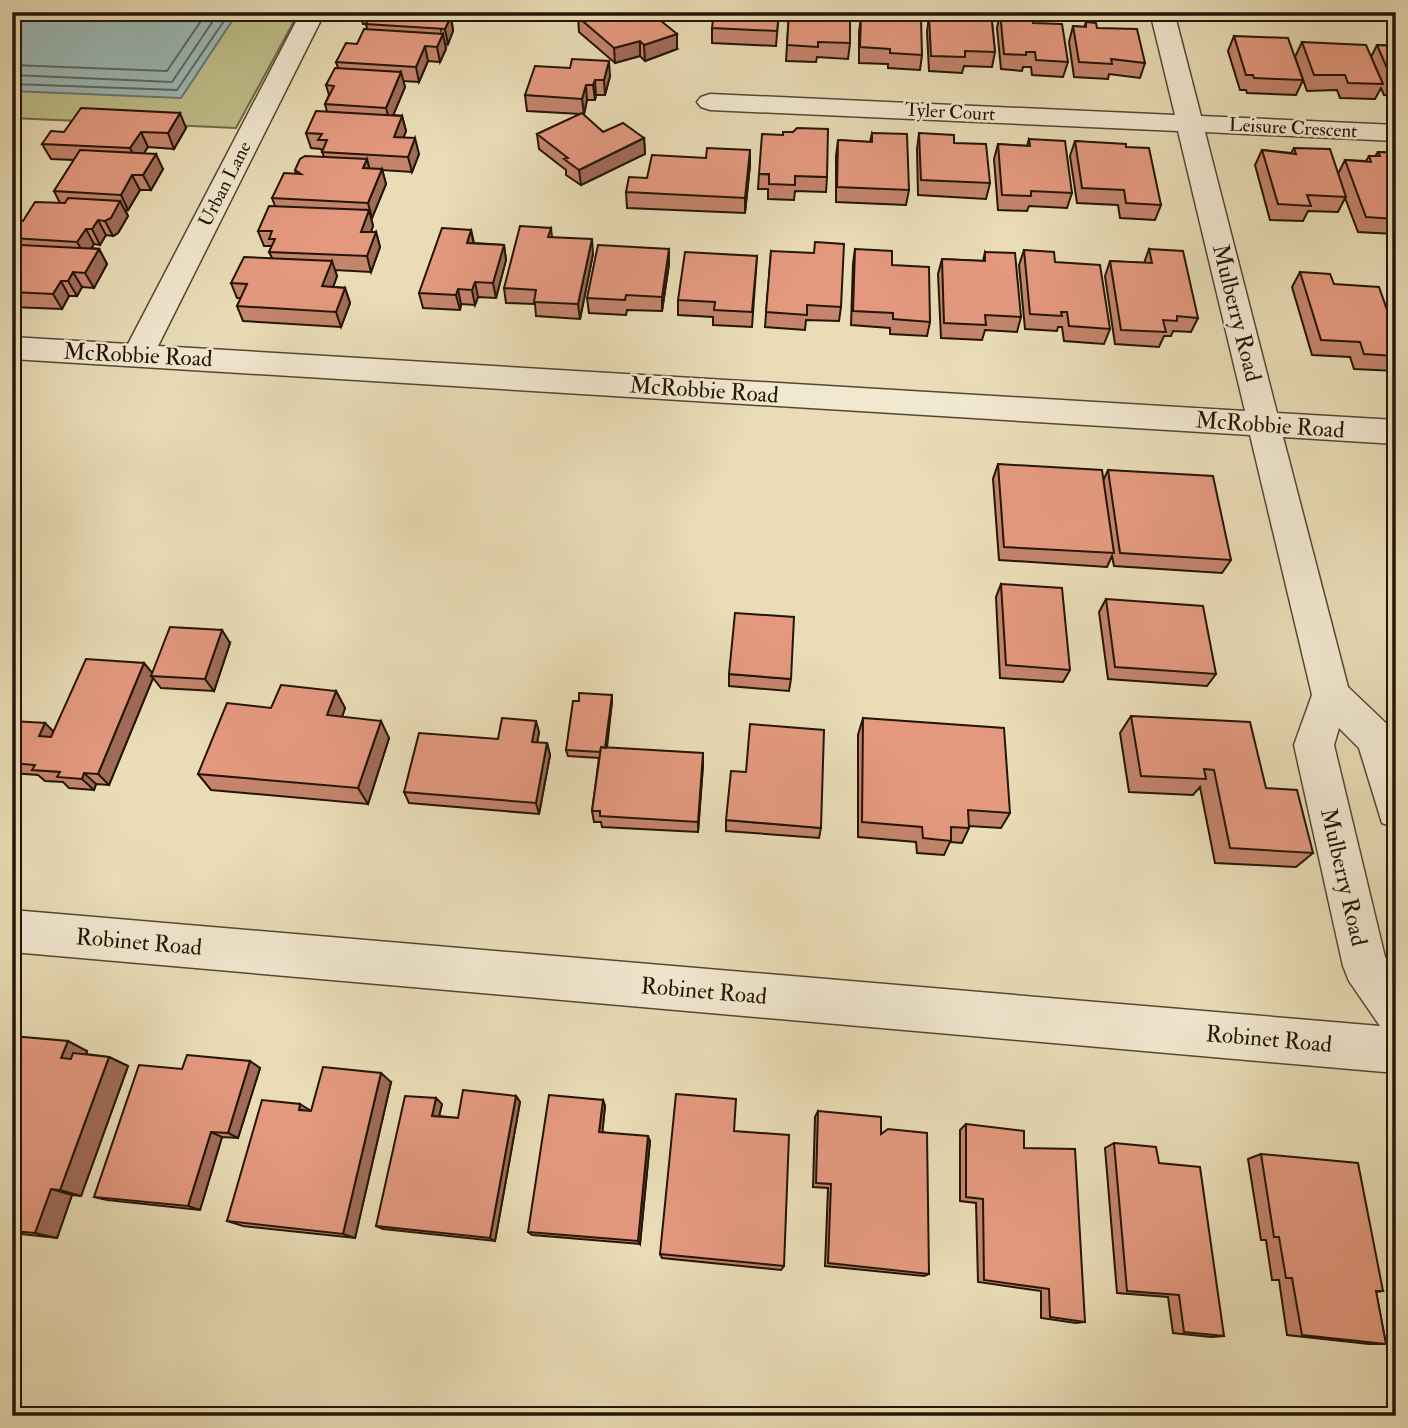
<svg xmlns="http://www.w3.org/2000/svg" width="1408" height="1428" font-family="'IM FELL Double Pica',serif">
  <rect width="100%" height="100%" fill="#e9dcb6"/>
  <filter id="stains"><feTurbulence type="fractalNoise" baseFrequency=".00286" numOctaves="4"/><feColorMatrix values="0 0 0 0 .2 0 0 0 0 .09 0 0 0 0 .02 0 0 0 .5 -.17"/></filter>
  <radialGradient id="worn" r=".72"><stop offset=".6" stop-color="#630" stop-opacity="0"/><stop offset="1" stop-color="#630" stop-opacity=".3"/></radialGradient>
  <path fill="#bebe89" stroke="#716a48" stroke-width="2" d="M12,12H299L236,128L12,118Z"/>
  <path fill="#9bb9b7" stroke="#6b7770" stroke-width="2" d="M12,12H238L181,98L12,91Z"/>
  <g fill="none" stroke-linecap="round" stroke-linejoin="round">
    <path stroke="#60675e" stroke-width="2" d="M12,65L167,71L207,12
      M12,75L172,82L219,12
      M12,84L177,90L230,12"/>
    <g stroke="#554732" stroke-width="3">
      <path id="minor" d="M301,12H325L158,346L1245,411L1178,131L710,110L701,107L697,102L701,97L710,94L1175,115L1150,12H1174L1201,116L1396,125V141L1205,132L1277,413L1396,420V444L1283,437L1348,687L1390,727L1396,740V828L1382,823L1359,748L1339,728L1334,745L1385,957L1396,972V1073L12,952V910L1380,1026L1349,981L1343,966L1294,745L1312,695L1250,435L12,359V337L128,344Z"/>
    </g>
    <use href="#minor" fill="#f1e8d0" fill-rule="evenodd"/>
  </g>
  <path fill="#c4846d" stroke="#241506" stroke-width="2" d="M360,12H448L446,15L451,16L453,31L448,44H445L446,49L440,62L428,61L419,82L403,81L405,87L393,115L402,116L406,131L403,138L419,154L412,172L382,170L386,184L372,218H371L373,226L371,232H376L380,247L371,272L335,270L337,276L333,287L345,288L350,303L341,327L243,321L237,306L241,298H237L231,283L272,258L269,252L272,246H264L258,231L275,206L272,198L296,174L295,170L324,157L321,149L311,148L306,133L327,112L325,104L329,95L326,85L338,68L336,62L357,44L367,29L366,24H363Z
    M779,12L776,46L712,43V28Z
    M789,12L850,43L848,59L817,57L816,62L786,61Z
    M962,12H991L995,52L992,67L964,66L962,73L929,71L927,32L929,16L961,18Z
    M1000,12L1033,23L1068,62L1063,77L1032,75L1031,67H1023L1022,71L1001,69L997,28Z
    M578,17L677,49L645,61L640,56L615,63L579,32Z
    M861,17L922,55L920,70L888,68V64L859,63V32Z
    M1086,22L1097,28L1145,63L1140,78L1109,74L1108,79L1074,77L1069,42L1073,26L1084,27Z
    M1234,36L1303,80L1296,95L1247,93L1246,90H1240L1228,51Z
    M1302,42L1371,57L1377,45L1396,46V96L1384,95L1381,88L1375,99L1340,98L1337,90L1307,91L1295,57Z
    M610,76L605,95H596L595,100H587L584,114H582L603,132L644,138L645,154L581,185L566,175V170L539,149L537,134L581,114L527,111L525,95Z
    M186,128L174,149L148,147L144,153L163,169L151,190H140L128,210H125L128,216L118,233L113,236L106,235L100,245L94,244L91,248L99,249L107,264L94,288L82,287L77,296H69L62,309L12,307V258L16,253L12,252V220L23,221L60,203L54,191L74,160L51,159L42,144L64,132Z
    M872,133L909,190L906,205L836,202V156L838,140L870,142Z
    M919,133L954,143L990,183L986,199L918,195L917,149Z
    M1029,139L1072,193L1067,208L1029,206L1027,211L998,210L994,159L998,144L1027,146Z
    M1075,141L1126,147L1161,205L1155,220L1120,218L1118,205L1077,203L1070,156Z
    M1294,148L1338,174L1345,160L1366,161L1369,156H1375L1378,152L1396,153V232L1394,234L1358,232L1345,198L1338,212L1308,211L1303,221L1270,220L1255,165L1262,150L1291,153Z
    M750,165L745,213L627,208L626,192L647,178Z
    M759,174L827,177L826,192L795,191L794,200L768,199V189H758Z
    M551,228L552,237L593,254L580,319L536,316L535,304L506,303L504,288Z
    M471,230L474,243L504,245L506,260L496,298L478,297L475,305L461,304L460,310L423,308L419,293Z
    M669,249V264L662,311L627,310L626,315L589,313L587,298Z
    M855,249L892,265L930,322L927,336L890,334V328L851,325L853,264Z
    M1149,249L1198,318L1191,332L1173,331L1171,336H1164L1159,347L1115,344L1105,276L1110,261L1144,263Z
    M1024,250L1055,262L1110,329L1104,344L1064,341L1062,327H1058L1057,331L1025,329L1019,265Z
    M771,251L841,307L839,321L806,320L805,330L765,327Z
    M985,252L1021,317L1017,332L985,330L982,340L941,338L938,274L942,259L983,261Z
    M757,256L752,327L713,325V317L678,315V300Z
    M1300,272L1334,284L1391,321H1396V371L1354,369L1350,357L1312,355L1292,287Z
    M1396,287V307L1391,294Z
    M998,464L1103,481L1108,470L1231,560L1222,573L1114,566L1112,556L1107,567L999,560L993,479Z
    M1001,584L1070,670L1063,682L1000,678L996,597Z
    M1106,599L1216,674L1207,686L1108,679L1099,612Z
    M230,643L214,691L161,688L153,678L109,785L96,784L94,790L69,788L63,782L45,781L38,775L12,773V722L53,731L152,673Z
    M729,674L791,679L789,691L729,686Z
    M336,691L345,708L342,716L389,738L368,804L211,790L198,774L271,708Z
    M612,695V701L607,748L703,765L698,832L602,827L601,822H594L592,811L599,758L568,756L566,750L579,701Z
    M1131,716L1266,788L1313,853L1296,867L1215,863L1200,787L1193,795L1129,792L1120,733Z
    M863,718L1010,813L1001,828L969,826V828L962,843L950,842L944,855L917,853L916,842L858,837V735Z
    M539,732L537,743H547L550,755L539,814L409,803L404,792L498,739Z
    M726,820L821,828L819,838L726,831Z
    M12,1036L87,1051L86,1054L109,1057L128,1066L81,1196L72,1195L57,1238L12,1233Z
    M260,1068L238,1138L222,1137L200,1210L107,1200L94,1197L182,1069Z
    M391,1082L355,1238L243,1226L227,1221L311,1111Z
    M516,1096L520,1102L495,1241L383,1229L376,1226L442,1104L439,1116L458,1118Z
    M603,1100L605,1106L602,1132L650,1141L640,1244L532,1235L528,1232Z
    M818,1111L929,1274L924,1276L825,1266L828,1188L813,1187L815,1117Z
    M966,1124L1024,1148L1085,1322L1076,1323L1041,1318V1291L978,1282L976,1203L960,1201V1130Z
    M734,1131L784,1266L781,1270L662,1258L660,1254Z
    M1114,1143L1159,1163L1224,1336L1211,1337L1173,1333L1168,1297L1117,1293L1105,1148Z
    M1261,1154L1383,1291L1376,1292L1386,1344H1369L1287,1335L1279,1280H1272L1266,1240H1261L1248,1159Z"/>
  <path fill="#a06b59" stroke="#241506" stroke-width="2" d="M439,12H448L441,30L438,15Z
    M451,16L453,31L448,44L445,29Z
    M443,34L446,49L440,62L437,47Z
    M677,34V49L645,61L644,45Z
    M640,41V56L615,63L614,48Z
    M425,46L428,61L419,82L416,67Z
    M609,61L610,76L605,95L604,80Z
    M401,72L405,87L390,123L386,108Z
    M595,80L596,95L595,100L593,85Z
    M586,85L587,100L584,114L582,99Z
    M180,113L186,128L174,149L168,133Z
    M402,116L406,131L398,152L394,137Z
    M141,132L148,147L137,163L130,148Z
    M415,138L419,154L412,172L408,157Z
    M644,138L645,154L581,185L579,170Z
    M750,150V165L745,213V198Z
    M156,154L163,169L151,190L143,175Z
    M367,159L371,175L363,168Z
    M382,169L386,184L372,218L368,203Z
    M132,175L140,190L128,210L121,195Z
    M120,201L128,216L118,233L113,236L105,221Z
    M369,210L373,226L366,247L361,232Z
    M98,220L106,235L100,245L92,229Z
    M86,229L94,244L86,257L77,242Z
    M471,230L474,245L467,243Z
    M376,232L380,247L371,272L367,256Z
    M592,239L593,254L580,319L578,304Z
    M504,245L506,260L496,298L493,283Z
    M99,249L107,264L94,288L85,273Z
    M669,249V264L662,311V297Z
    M332,261L337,276L328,301L322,286Z
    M73,272L82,287L77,296L68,281Z
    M61,281L69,296L62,309L53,294Z
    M475,282L478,297L475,305L472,290Z
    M345,288L350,303L341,327L336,312Z
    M458,289L461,304L460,310L456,295Z
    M222,630L230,643L214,691L205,679Z
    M144,663L154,675L151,676L153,678L109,785L98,774Z
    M336,691L345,708L337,732L327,715Z
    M612,695V701L605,758L604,752Z
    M381,721L389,738L368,804L358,788Z
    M536,721L539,732L535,754L532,742Z
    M45,723L57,735L51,747L39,736Z
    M547,743L550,755L539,814L536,803Z
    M703,753V765L698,832V822Z
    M84,773L96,784L94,790L82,779Z
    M68,1041L87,1051L81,1068L61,1058Z
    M109,1057L128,1066L81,1196L60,1190Z
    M250,1061L260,1068L238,1138L228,1133Z
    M381,1073L391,1082L355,1238L343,1234Z
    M516,1096L520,1102L495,1241L490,1238Z
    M436,1098L442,1104L438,1121L432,1116Z
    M603,1100L605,1106L602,1137L599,1132Z
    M300,1104L313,1112L299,1110Z
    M211,1132L222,1137L200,1210L188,1206Z
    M648,1136L650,1141L640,1244L638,1241Z
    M51,1189L72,1195L57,1238L35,1233Z"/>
  <path fill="#e4997f" stroke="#241506" stroke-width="2" d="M372,12H439L438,15L451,16L445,29L366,24Z
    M591,12H650L677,34L644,45L640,41L614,48L578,17Z
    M714,12H779L777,31L712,28Z
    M789,12H850V43L818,42V47L787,45Z
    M963,12H991L995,52L965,51V57L931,56L929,16L963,18Z
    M1000,12L1032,14L1033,23L1062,24L1068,62L1036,60L1035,52H1026V55L1004,54Z
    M861,17L921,19L922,55L890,53V49L860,47Z
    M1086,22L1096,23L1097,28L1137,29L1145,63L1111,59L1112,64L1079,62L1073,26L1086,27Z
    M364,29L443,34L437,47L425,46L416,67L336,62L346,43L357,44Z
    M1234,36L1288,38L1303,80L1254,78L1253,75H1246Z
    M1302,42L1366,45L1383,84L1348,83L1345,75H1314Z
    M1377,45L1396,46V80H1392Z
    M572,59L609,61L604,80H595L593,85H586L582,99L525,95L535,66L570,68Z
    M335,68L401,72L386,108L325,104L334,86L326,85Z
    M81,108L180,113L168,133L141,132L130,148L42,144L51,131L64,132Z
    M316,111L402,116L394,137L415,138L408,157L322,152L327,140H318L322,134L306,133Z
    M582,113L603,132L623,123L644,138L579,170L564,159L568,158L537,134Z
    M797,128L828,129L827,177L795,176V185L769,184V174H759L762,134L783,135V132H793Z
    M872,133L907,134L909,190L837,187L838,140L872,142Z
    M919,133L954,135V143L986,144L990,183L921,180Z
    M1029,139L1065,141L1072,193L1031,191V196L1002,195L998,144L1030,146Z
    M1075,141L1126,144V147L1149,148L1161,205L1126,203L1124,190L1082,188Z
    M707,148L750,150L745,198L626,192L629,177L647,178L652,155L706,158Z
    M1294,148L1330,149L1346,197L1307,195L1311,206L1278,204L1262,150L1296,154Z
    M80,150L156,154L143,175H132L121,195L54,191Z
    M1378,152L1396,153V219L1366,217L1345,160L1371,162L1369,156H1380Z
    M305,156L367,159L363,168L382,169L368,203L272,198L284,173L301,174L295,170L300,159Z
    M68,198L120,201L111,218L105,221L98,220L92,229H86L77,242L12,238V220L23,221L35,202L65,203Z
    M269,206L369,210L361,232H376L367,256L269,252L275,239H269L272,231H258Z
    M520,226L551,228L548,237L592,239L578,304L534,302L536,290L504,288Z
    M442,228L471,230L467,243L504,245L493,283L475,282L472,290L458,289L456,295L419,293Z
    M815,242L844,244L841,307L807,305V315L766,312L771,251L814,253Z
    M20,245L99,249L85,273L73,272L68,281H61L53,294L12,292V258Z
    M598,245L669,249L662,297L626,295L625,300L587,298Z
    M855,249L892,251V265L929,267L930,322L893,319V313L853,311Z
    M1149,249L1183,251L1198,318L1177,316V321L1163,320L1166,332L1121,330L1110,261L1152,263Z
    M1024,250L1054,252L1055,262L1100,265L1110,329L1069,326L1067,312H1061L1062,316L1030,314Z
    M685,252L757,256L752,312L714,310L715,302L678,300Z
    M985,252L1015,253L1021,317L985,315L986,325L944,323L942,259L985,261Z
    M244,257L332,261L322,286L345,288L336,312L237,306L247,284L231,283Z
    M1300,272L1330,274L1334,284L1379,287L1391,321H1396V356L1364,354L1360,342L1321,340Z
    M998,464L1102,470L1114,553L1004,547Z
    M1108,470L1213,476L1231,560L1120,553Z
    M1001,584L1062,588L1070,670L1006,665Z
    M1106,599L1203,606L1216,674L1115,667Z
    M735,613L794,617L791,679L729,674Z
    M170,627L222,630L205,679L151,676Z
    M86,659L144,663L98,774L84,773L82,779L57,777L60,772L32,770L35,765L12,763L13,721L45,723L39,736L51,737Z
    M281,685L336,691L327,715L381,721L358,788L198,774L227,703L271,708Z
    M579,693L612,695L605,748L601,747L600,752L566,750L573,701H579Z
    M1131,716L1250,722L1266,788L1297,790L1313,853L1230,848L1214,770L1204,769L1206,779L1141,776Z
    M502,718L536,721L532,742L547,743L536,803L404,792L419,733L498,739Z
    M863,718L1004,728L1010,813L968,810L969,828L951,827V841L923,838L922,827L862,822Z
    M750,724L824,730L821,828L726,820L731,771L746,772Z
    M601,747L703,753L698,822L600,816V811H592Z
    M12,1036L68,1041L61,1058L71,1059L73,1053L109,1057L60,1190L51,1189L35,1233L12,1231Z
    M187,1055L250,1061L228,1133L211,1132L188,1206L94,1197L139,1065L182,1069Z
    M323,1067L381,1073L343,1234L227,1221L262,1100L300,1104L299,1110L311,1111Z
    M463,1090L516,1096L490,1238L376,1226L405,1096L436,1098L432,1116L458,1118Z
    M676,1094L736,1099L734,1131L789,1135L784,1266L660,1254Z
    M549,1095L603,1100L599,1132L648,1136L638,1241L528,1232Z
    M818,1111L881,1117V1134L888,1129L927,1133L929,1274L828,1263L831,1184L816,1183Z
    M966,1124L1024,1131V1148L1075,1149L1085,1322L1050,1317L1049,1289L984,1280L983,1199L966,1197Z
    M1114,1143L1156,1147L1159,1163L1200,1167L1224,1336L1184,1332L1179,1295L1127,1291Z
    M1261,1154L1358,1163L1383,1291H1376L1386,1344L1302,1335L1292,1278H1286L1279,1237H1274Z"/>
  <g text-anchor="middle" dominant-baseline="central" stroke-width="5" stroke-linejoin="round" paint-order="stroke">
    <g font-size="19" fill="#241506" stroke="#f1e8d0">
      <text transform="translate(950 112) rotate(3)">Tyler Court</text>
      <text transform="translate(1293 128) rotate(3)">Leisure Crescent</text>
      <text transform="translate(225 184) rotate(-63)">Urban Lane</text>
    </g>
    <g font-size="23" fill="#241506" stroke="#f1e8d0">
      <text transform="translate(1237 313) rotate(76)">Mulberry Road</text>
      <text transform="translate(138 355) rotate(3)">McRobbie Road</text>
      <text transform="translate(704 390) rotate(4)">McRobbie Road</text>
      <text transform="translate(1270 425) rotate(4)">McRobbie Road</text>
      <text transform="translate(1344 877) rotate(77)">Mulberry Road</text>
      <text transform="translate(139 942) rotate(5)">Robinet Road</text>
      <text transform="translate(704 991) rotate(5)">Robinet Road</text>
      <text transform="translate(1269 1039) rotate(5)">Robinet Road</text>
    </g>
  </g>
  <rect width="1408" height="1428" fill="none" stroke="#e9dcb6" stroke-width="42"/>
  <rect x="14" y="14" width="1380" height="1400" fill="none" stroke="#241506" stroke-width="3.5"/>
  <rect x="21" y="21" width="1366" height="1386" fill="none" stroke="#241506" stroke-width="2"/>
  <rect width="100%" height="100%" filter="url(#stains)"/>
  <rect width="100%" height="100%" fill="url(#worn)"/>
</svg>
